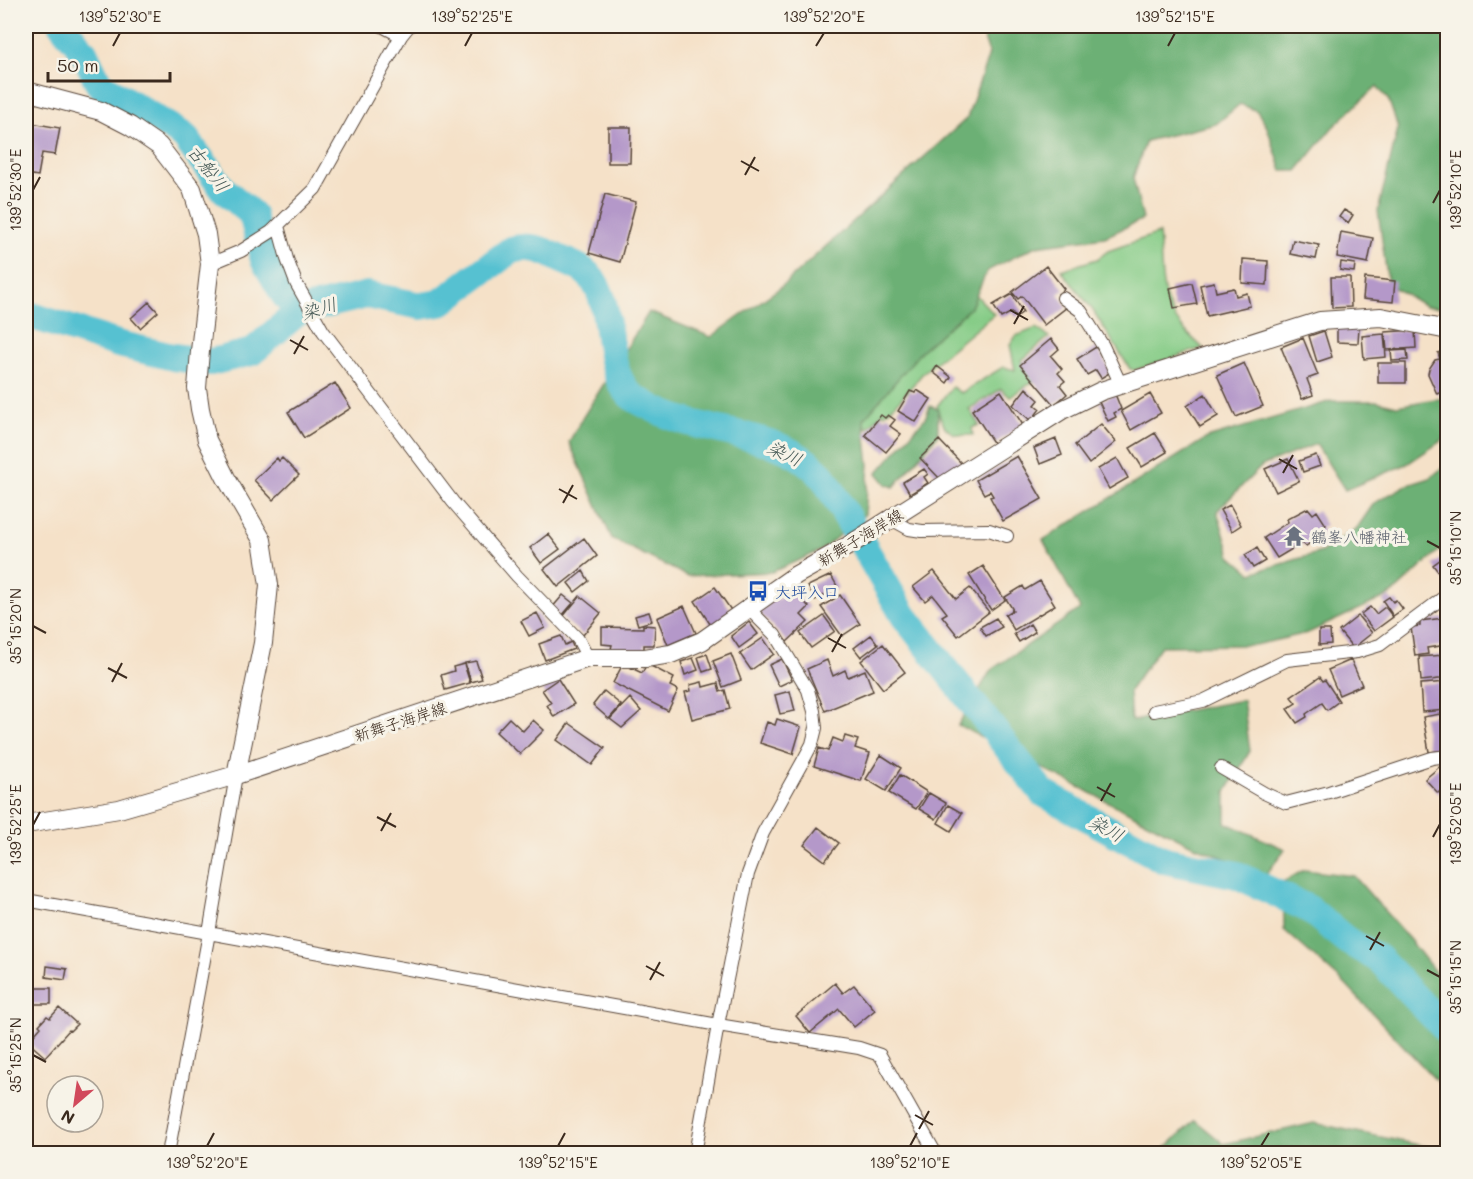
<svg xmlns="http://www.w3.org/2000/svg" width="1473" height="1179" font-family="Mali,'Klee One',sans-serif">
  <rect width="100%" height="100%" fill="#f7f3e8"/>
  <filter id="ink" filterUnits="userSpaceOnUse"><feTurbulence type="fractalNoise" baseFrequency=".0167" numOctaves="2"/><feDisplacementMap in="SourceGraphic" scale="12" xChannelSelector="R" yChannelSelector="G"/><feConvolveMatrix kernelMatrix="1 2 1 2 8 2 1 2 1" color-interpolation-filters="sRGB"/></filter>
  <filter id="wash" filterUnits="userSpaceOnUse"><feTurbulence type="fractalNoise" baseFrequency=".008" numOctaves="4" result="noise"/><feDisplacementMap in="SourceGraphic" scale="24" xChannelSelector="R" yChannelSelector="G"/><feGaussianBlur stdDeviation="1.35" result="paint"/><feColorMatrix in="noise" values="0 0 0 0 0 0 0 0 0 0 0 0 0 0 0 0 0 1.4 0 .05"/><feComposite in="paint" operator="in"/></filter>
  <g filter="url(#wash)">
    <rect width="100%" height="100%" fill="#f5e1c8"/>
    <path fill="#86cc87" stroke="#607b52" stroke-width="1.5" d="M1159,233C1162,259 1159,290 1172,312C1179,326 1191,337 1203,348L1135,370L1130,369L1092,309L1061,270L1097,259L1108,251Z
      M976,295L994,314L924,372L899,401L885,414L883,412L867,429L863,419L923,349L971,307Z
      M1036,328L1049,337L1021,361L1034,381L1010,397L1001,389L969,409L979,425L972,428L973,435C949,437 942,429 937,406L952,387L961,393L1003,367L1015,370L1010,345L1016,336Z"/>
    <path fill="#6cb074" stroke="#546d49" stroke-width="1.5" d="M980,26H1437L1447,33V309L1425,306L1388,284L1378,211L1398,128L1389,101L1377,86L1332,128L1297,171H1282L1267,127L1257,111L1240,104L1216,124L1146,141L1133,178L1143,219L1105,237L1036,246L987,271L971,307L923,349L864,419L869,465L865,514L820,551L772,572L687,576L612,539L569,442L583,417L649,312L711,337L781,287L967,118L989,54Z
      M1435,399H1447V437L1407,464L1345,490L1316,444L1262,466L1217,511L1231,556L1251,573L1321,552L1357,528L1374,503L1405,486L1430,478L1447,464V543L1392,594L1308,633L1255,645L1161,646L1129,691L1131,721L1243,700L1250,751L1226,792V823L1285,849L1266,875L1192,845L958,725L991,670L1080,609L1043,540L1207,438L1331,401H1376L1397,406Z
      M930,406L938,409V435L894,487L886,484L877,473L925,418Z
      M1304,870L1354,876L1410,940L1447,987V1092L1343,982L1284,930L1283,882Z
      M1195,1120L1224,1144L1314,1123L1438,1149L1446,1153H1160Z"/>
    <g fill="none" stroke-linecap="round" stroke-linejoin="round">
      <path stroke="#56c1d1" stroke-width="28" d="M63,26L84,52L99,84L184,136L223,189L252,214L264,260L283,293L298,312
        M26,314L118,344L173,357L211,362L252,352L298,312L312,308L367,295L421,306L440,303L511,250C529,245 542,249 558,258C566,262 575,265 583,270C619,296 598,361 630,395C635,399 643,403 649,406C704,438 785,427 826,481L904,616L1043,793L1164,860L1237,875L1309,909L1346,940L1379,959L1448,1032"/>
    </g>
    <g id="blocks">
      <path fill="#b498c9" d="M26,122L60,128L55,155L42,153L38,176L26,174Z
        M608,127H631L630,163H608Z
        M605,194L636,202L620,262L589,253Z
        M1344,210L1353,215L1348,223L1339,217Z
        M1341,232L1373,238L1368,263L1337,257Z
        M1293,240L1319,245L1316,259L1290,254Z
        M1243,259L1268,261L1267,285L1242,283Z
        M1341,262L1355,264L1354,272L1340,270Z
        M1046,266L1064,289L1058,294L1067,307L1044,325L1022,296L1018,299L1012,292Z
        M1331,277H1350L1351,307L1332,308Z
        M1365,278L1395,281L1393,302L1363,299Z
        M1214,282L1216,292L1234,288L1236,296L1247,293L1250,306L1207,316L1200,285Z
        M1192,283L1197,304L1174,308L1170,288Z
        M1012,294L1023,312L1016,317L1012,312L1001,318L993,305Z
        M149,302L158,312L140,328L131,318Z
        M1337,326L1359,327L1358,343L1337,342Z
        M1415,330L1416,348L1387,350L1385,332Z
        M1324,331L1332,357L1317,362L1309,336Z
        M1384,334L1386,357L1364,359L1362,336Z
        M1303,338L1318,375L1307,379L1313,395L1302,399L1281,347Z
        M1051,339L1059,349L1051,356L1062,369L1058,373L1065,381L1060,385L1067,394L1054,405L1020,365Z
        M1096,347L1111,372L1101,378L1096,370L1087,375L1077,359Z
        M1407,350L1408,360L1392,361L1391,351Z
        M1447,350L1448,389L1437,394L1428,374L1429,369L1435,360L1440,359L1438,353Z
        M1244,363L1263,406L1236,417L1217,375Z
        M1378,363H1406V383H1378Z
        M937,366L951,377L947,383L933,372Z
        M335,383L351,408L304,438L288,412Z
        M1026,388L1039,400L1035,405L1040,409L1031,421L1013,405Z
        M917,390L931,399L916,422L898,411L910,391L915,393Z
        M1001,391L1023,425L994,444L972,410Z
        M1115,394L1121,409L1114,413L1116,417L1108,421L1099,402Z
        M1150,394L1161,413L1131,430L1121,411Z
        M1205,394L1218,416L1200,427L1187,406Z
        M881,415L885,418L888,415L895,420L890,426L901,434L886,452L865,435Z
        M1101,424L1116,442L1089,464L1075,445Z
        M1155,433L1167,452L1142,467L1130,448Z
        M1056,439L1062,455L1040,464L1034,448Z
        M939,440L962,464L943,482L920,458Z
        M1316,455L1320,466L1303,472L1299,461Z
        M1017,456L1042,499L1003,521L990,497L993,496L990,491L984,494L976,480Z
        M277,458L279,461L282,458L299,475L273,500L254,480Z
        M1117,458L1128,478L1109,489L1098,469Z
        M1288,459L1299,481L1276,492L1265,469Z
        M924,469L928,474L924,477L928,483L910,494L903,482Z
        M1230,505L1241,525L1232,531L1220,510Z
        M1308,508L1313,514L1317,511L1326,525L1321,528L1324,533L1306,546L1302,543L1277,558L1264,538L1288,522L1287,519Z
        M548,534L560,549L541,563L530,548Z
        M584,538L597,556L558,587L544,569Z
        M1257,548L1265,561L1253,568L1245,555Z
        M1448,554V585L1433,565Z
        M983,566L1005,600L991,610L969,575Z
        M583,571L589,581L575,592L568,583Z
        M934,571L956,599L970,588L989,612L958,636L942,616L947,613L933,595L925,601L913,587Z
        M831,575L838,588L815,600L808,586Z
        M1040,581L1055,605L1014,630L1005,615L1013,610L1005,597L1023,586L1025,590Z
        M789,585L809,607L801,615L808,622L787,642L759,612L776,597L778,600L782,596L780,593Z
        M715,587L733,613L712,627L695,601Z
        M563,595L573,603L561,617L551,609Z
        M840,595L860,624L842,636L821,607Z
        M580,596L601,613L583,635L562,618Z
        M1389,597L1393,602L1396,600L1403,609L1393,616L1383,601Z
        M684,606L696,633L668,645L657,618Z
        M1370,607L1376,614L1385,607L1393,617L1374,631L1361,614Z
        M649,612L652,621L638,625L635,616Z
        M537,613L545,628L529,636L521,621Z
        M824,616L835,631L811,648L800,633Z
        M1358,616L1372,633L1353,648L1339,631Z
        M996,618L1002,627L986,636L980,627Z
        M1444,618L1447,645L1427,648L1428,654L1415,656L1411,627L1420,626V621Z
        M749,622L758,634L739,648L731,636Z
        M1030,624L1035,632L1019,642L1014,634Z
        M643,625L655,626L654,645H644V650L611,649L612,645L602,644V627L643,628Z
        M1319,630H1330L1331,644L1319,645Z
        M871,635L878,644L861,657L854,648Z
        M561,636L565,645L571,642L574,649L545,660L539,644Z
        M763,638L774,654L751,670L740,654Z
        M883,644L905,672L883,689L861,661Z
        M707,654L712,669L703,672L698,657Z
        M731,654L741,680L723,687L713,661Z
        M1444,655V659L1448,658V678L1421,681L1419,657Z
        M693,658L698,670L685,675L681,662Z
        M782,659L792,680L779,686L769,665Z
        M827,660L833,676L845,670L848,677L865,670L873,691L825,711L807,669Z
        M1351,660L1362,685L1339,695L1328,670Z
        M476,661L482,679L471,682L465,663Z
        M464,664L470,683L445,690L441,675L454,671L453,667Z
        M623,664L642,673L647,664L674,678L670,686L678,690L668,711L613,683Z
        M1320,677L1323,681L1325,680L1339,701L1327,710L1322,703L1306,714L1307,717L1297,723L1287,709L1296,703L1291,697Z
        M558,679L574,704L554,717L547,705L551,703L542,690Z
        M702,682L703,687L718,683L720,692L725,690L730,709L692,719L685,692L691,691L690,685Z
        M1448,682V710L1422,712L1420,684Z
        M604,691L621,705L609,719L593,705Z
        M790,691L795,711L780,714L775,695Z
        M630,698L641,711L622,728L610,719Z
        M1440,714L1441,719L1448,718V750L1429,752L1423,717Z
        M509,718L523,731L533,720L544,730L520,754L496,732Z
        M777,719L801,727L793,754L760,743L767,722L775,725Z
        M569,723L605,748L592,765L557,740Z
        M845,736L858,740L855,748L870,753L861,781L814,766L819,748L828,751L833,738L843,742Z
        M881,755L901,768L886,791L866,779Z
        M1444,763L1448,767V784L1438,793L1425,779Z
        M900,775L927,792L916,809L889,793Z
        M929,793L946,803L936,819L919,809Z
        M948,805L962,813L951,831L938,823Z
        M818,827L839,843L825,861L804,845Z
        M47,966L67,969L65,980L46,977Z
        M835,983L843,993L854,985L875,1010L854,1027L839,1009L810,1033L796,1016Z
        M30,988H51V1004H30Z
        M59,1008L77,1024L70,1031L69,1030L45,1057L28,1042L41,1027L39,1025L47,1016L50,1018Z"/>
    </g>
  </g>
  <g filter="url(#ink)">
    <use href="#blocks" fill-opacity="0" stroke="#574538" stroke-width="1.5"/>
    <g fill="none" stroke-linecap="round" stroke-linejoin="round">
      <g stroke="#574538" stroke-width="14">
        <path id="street" d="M382,26L401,36
          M278,226L287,259L296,283L323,331L453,502L517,576L578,639L588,658
          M210,264L241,251L271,232L315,189L401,36L409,26
          M1063,298L1081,311L1103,346L1121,385
          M891,519L909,529L922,531L989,530L1007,536
          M1154,711L1203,701L1287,660L1357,652L1380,645L1448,594
          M1221,768L1264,793L1286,803L1329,792L1432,758L1448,756
          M26,900L718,1025L859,1048L880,1055L936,1154
          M168,1154L209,933L236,775
          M695,1154L718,1025L748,874L763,833L803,761L812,744L816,728L814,711L808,690L775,635L748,608"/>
      </g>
      <g stroke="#574538" stroke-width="20">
        <path id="secondary" d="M26,91L101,111L130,126L159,146L192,189L206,234L210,264L200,351L197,388L200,409L207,440L226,478L262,540L269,585L263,643L236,775
          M26,824L119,809L236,775L588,658H645L671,654L702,641L796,575L848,546L1062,410L1101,391L1320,321L1381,317L1448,330"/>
      </g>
      <use href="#street" stroke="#fff" stroke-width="12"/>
      <use href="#secondary" stroke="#fff" stroke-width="18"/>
    </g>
  </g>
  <path fill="none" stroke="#3b2a1e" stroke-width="2" d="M113,46L120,33M465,46L472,33M816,46L824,33M1168,46L1175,33M741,161L759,171M745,175L755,157M33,190L40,177M1433,203L1440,190M1010,310L1028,320M1014,324L1024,306M290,340L308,350M294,354L304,336M1279,459L1297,469M1283,473L1293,455M559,489L577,499M563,503L573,485M1427,541L1440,548M33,626L46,633M828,638L846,648M832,652L842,634M108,668L127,678M112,682L122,663M1097,787L1115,797M1101,801L1111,783M377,817L396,827M33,825L40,812M381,831L391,813M1433,837L1440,824M1366,936L1384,946M1370,950L1380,932M646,966L664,976M1427,970L1440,977M650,980L660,962M33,1055L46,1062M915,1115L933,1125M919,1129L929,1111M207,1146L214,1133M558,1146L565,1133M910,1146L917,1133M1261,1146L1269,1133"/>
  <defs>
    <g id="temple-bare" transform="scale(1.62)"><path d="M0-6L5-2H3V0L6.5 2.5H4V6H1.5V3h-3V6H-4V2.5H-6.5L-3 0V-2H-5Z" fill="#6b7280" stroke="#f7f3e8" stroke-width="2.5" paint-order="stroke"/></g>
    <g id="bus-bare" transform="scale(1.62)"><path d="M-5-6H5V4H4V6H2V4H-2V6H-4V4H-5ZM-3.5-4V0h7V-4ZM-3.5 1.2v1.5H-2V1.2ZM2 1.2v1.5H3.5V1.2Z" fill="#1a4fb4" stroke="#f7f3e8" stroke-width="2.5" paint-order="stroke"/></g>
  </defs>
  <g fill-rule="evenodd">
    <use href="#temple-bare" x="1294" y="536"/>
    <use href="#bus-bare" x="758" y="591"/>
  </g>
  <g text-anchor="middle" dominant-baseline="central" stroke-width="6" stroke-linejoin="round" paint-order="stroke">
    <g font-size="16" fill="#5b616d" stroke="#f7f3e8" text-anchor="start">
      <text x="1311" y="536">鶴峯八幡神社</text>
    </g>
    <g font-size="16" fill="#3b2a1e" stroke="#f7f3e8">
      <text transform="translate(860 537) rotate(-31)">新舞子海岸線</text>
      <text transform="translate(400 721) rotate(-18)">新舞子海岸線</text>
    </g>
    <g font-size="16" fill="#164399" stroke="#f7f3e8" text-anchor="start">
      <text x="775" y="591">大坪入口</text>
    </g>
    <g font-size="18" font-style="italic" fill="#435754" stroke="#f7f3e8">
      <text transform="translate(209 168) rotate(52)">古船川</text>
      <text transform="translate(319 308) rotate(-17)">染川</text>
      <text transform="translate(785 453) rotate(25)">染川</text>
      <text transform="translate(1107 828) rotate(29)">染川</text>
    </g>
  </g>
  <rect width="1473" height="1179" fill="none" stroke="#f7f3e8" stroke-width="66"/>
  <g transform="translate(75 1104) rotate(209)"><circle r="28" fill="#f7f3e8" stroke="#aca397" stroke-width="1.5"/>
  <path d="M0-4.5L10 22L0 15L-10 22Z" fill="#d1495b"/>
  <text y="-9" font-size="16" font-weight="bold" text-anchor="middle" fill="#3b2a1e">N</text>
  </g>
  <path d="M48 72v9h122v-9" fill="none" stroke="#3b2a1e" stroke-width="3"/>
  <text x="57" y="72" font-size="18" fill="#3b2a1e" stroke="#f7f3e8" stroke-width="4.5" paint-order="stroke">50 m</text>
  <rect x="33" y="33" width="1407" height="1113" fill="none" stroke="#3b2a1e" stroke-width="2"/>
  <g font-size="15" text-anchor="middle" fill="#3b2a1e">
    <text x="120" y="22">139°52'30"E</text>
    <text x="472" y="22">139°52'25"E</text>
    <text x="824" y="22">139°52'20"E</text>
    <text x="1175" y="22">139°52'15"E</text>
    <text transform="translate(1456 190) rotate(-90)" y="5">139°52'10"E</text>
    <text transform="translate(16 190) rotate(-90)" y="5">139°52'30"E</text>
    <text transform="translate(1456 548) rotate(-90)" y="5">35°15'10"N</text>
    <text transform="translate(16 626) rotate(-90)" y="5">35°15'20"N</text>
    <text transform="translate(1456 824) rotate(-90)" y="5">139°52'05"E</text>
    <text transform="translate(16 825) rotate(-90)" y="5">139°52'25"E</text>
    <text transform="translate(1456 977) rotate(-90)" y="5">35°15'15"N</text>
    <text transform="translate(16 1055) rotate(-90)" y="5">35°15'25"N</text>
    <text x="207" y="1168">139°52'20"E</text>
    <text x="558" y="1168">139°52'15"E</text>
    <text x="910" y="1168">139°52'10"E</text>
    <text x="1261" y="1168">139°52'05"E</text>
  </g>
</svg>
